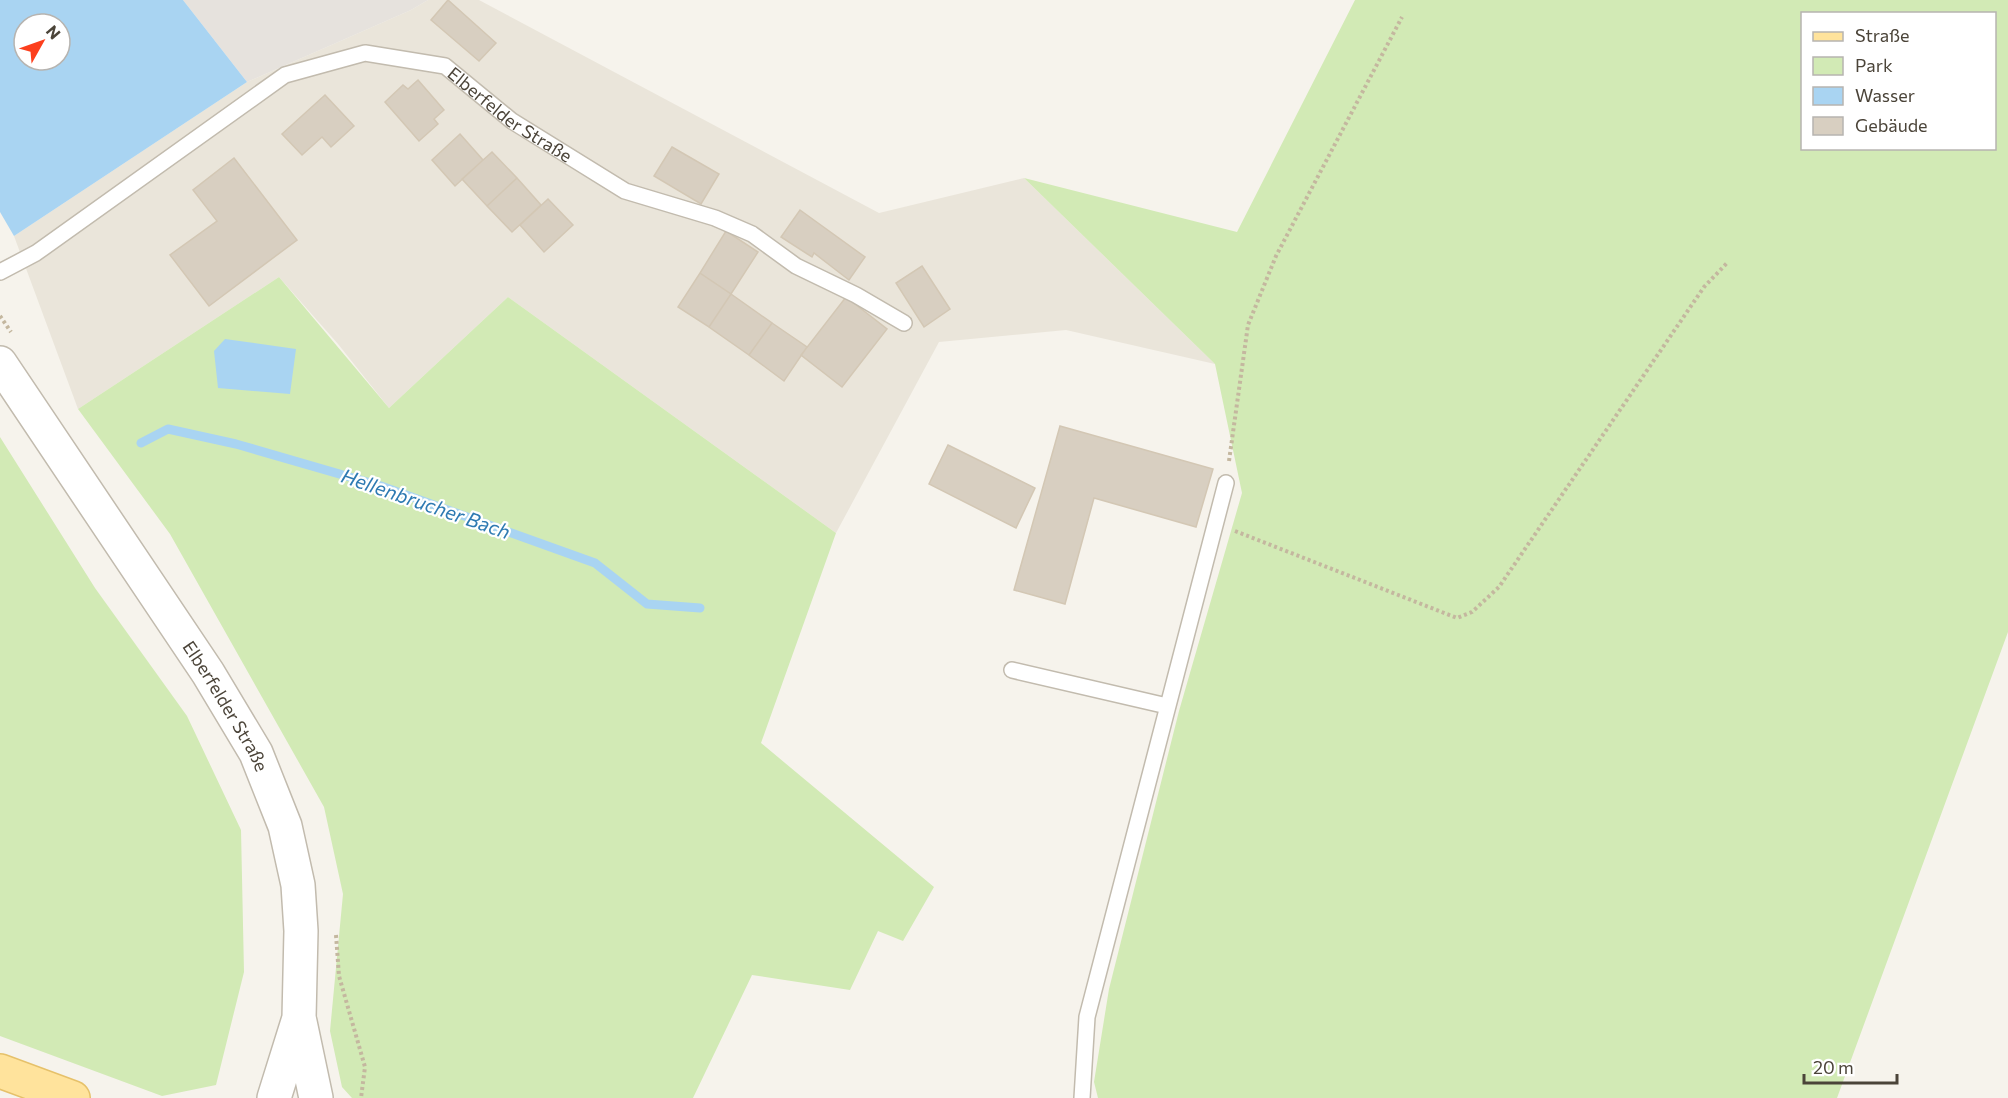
<svg xmlns="http://www.w3.org/2000/svg" width="2008" height="1098" font-family="Commissioner,sans-serif">
  <rect width="100%" height="100%" fill="#f6f3ec"/>
  <path fill="#eae5da" d="M428,0H479L879,213L1024,178L1215,364L1066,330L939,342L836,533L508,297L389,408L338,344L279,277L78,409L14,236L247,82L411,10Z"/>
  <path fill="#e6e2dd" d="M183,0H428L411,10L247,82Z"/>
  <path fill="#d2eab5" fill-rule="evenodd" d="M1355,0H2008V632L1837,1098H1098L1094,1082L1109,989L1179,711L1242,493L1215,364L1024,178L1237,232ZM1802,14H1994V148H1802Z
    M279,277L389,408L508,297L836,533L761,743L934,887L903,941L878,931L850,990L752,975L693,1098H352L342,1087L330,1031L343,894L324,807L170,534L78,409Z
    M0,437L95,588L187,716L241,830L244,972L216,1085L162,1096L0,1036Z"/>
  <path fill="#a9d4f2" fill-rule="evenodd" d="M0,0H183L247,82L14,236L0,212ZM24,24H60V60H24Z
    M225,339L296,349L290,394L218,388L214,351Z"/>
  <g fill="none" stroke-linecap="round" stroke-linejoin="round">
    <path stroke="#a9d4f2" stroke-width="9" d="M141,443L168,429L236,444L381,486L595,563L647,604L700,608"/>
  </g>
  <path fill="#d8cfc1" stroke="#d3c7b4" stroke-width="1.5" d="M448,0L496,43L479,61L431,20Z
    M418,80L444,110L434,119L438,124L419,141L385,102L403,85L408,89Z
    M325,95L354,126L331,147L322,137L302,155L282,134Z
    M460,134L483,160L455,186L432,160Z
    M672,147L719,174L701,204L654,176Z
    M492,152L517,178L487,206L462,179Z
    M234,158L297,240L209,306L170,255L217,221L193,190Z
    M517,178L541,205L512,232L487,206Z
    M548,199L573,225L544,252L520,225Z
    M800,210L865,257L849,280L814,253L812,257L781,237Z
    M726,231L758,252L731,294L700,273Z
    M922,266L950,309L924,327L896,283Z
    M700,273L731,294L709,327L678,307Z
    M731,294L772,323L749,355L709,327Z
    M846,297L887,329L842,387L801,355Z
    M772,323L807,347L784,381L749,355Z
    M1060,426L1213,469L1196,527L1094,498L1065,604L1014,590Z
    M948,445L1035,488L1016,528L929,484Z"/>
  <g fill="none" stroke-linecap="round" stroke-linejoin="round">
    <g stroke="#c2bbae" stroke-width="18">
      <g id="service">
        <path id="s1" d="M0,272L36,253L285,75L365,53L445,66L512,121L625,191L715,218L752,234L796,266L856,295L904,323"/>
        <path d="M1012,670L1167,706"/>
        <path d="M1082,1098L1087,1017L1226,483"/>
      </g>
    </g>
    <g stroke="#c2bbae" stroke-width="36">
      <g id="tertiary">
        <path id="s2" d="M0,363L208,673L256,753L285,826L298,885L301,931L299,1018L274,1098"/>
        <path d="M300,1022L316,1098"/>
      </g>
    </g>
    <g stroke="#e6c16a" stroke-width="36">
      <path id="primary" d="M0,1071L73,1098"/>
    </g>
    <path stroke="#c4b79f" stroke-width="4" stroke-dasharray="3 3" stroke-linecap="butt" d="M0,316L11,332
      M1229,461L1248,325L1276,256L1402,17
      M1235,531L1457,618L1472,612L1499,587L1704,287L1728,262
      M336,935L339,976L365,1067L361,1098"/>
    <use href="#service" stroke="#fff" stroke-width="15"/>
    <use href="#tertiary" stroke="#fff" stroke-width="33"/>
    <use href="#primary" stroke="#ffe39c" stroke-width="33"/>
  </g>
  <g text-anchor="middle" dominant-baseline="central" stroke-width="4.5" stroke-linejoin="round" paint-order="stroke">
    <g font-size="18" fill="#4b4439" stroke="#fff">
      <text stroke="none"><textPath href="#s1" startOffset="592">Elberfelder Straße</textPath></text>
      <text stroke="none"><textPath href="#s2" startOffset="411">Elberfelder Straße</textPath></text>
    </g>
    <g font-size="20" font-style="italic" fill="#2e7ab2" stroke="#fff">
      <text transform="translate(426 503) rotate(19)">Hellenbrucher Bach</text>
    </g>
  </g>
  <rect x="1801" y="12" width="195" height="138" fill="#ffffff" stroke="#b7b4b0" stroke-width="1.5"/>
  <rect x="1813" y="32" width="30" height="9" fill="#ffe39c" stroke="#b7b4b0" stroke-width="1.5"/>
  <text x="1855" y="42" font-size="18" fill="#4b4439">Straße</text>
  <rect x="1813" y="57" width="30" height="18" fill="#d2eab5" stroke="#b7b4b0" stroke-width="1.5"/>
  <text x="1855" y="72" font-size="18" fill="#4b4439">Park</text>
  <rect x="1813" y="87" width="30" height="18" fill="#a9d4f2" stroke="#b7b4b0" stroke-width="1.5"/>
  <text x="1855" y="102" font-size="18" fill="#4b4439">Wasser</text>
  <rect x="1813" y="117" width="30" height="18" fill="#d8cfc1" stroke="#b7b4b0" stroke-width="1.5"/>
  <text x="1855" y="132" font-size="18" fill="#4b4439">Gebäude</text>
  <g transform="translate(42 42) rotate(50)"><circle r="28" fill="#ffffff" stroke="#b7b4b0" stroke-width="1.5"/>
  <path d="M0-4.5L10 22L0 15L-10 22Z" fill="#fc3f1d"/>
  <text y="-9" font-size="16" font-weight="bold" text-anchor="middle" fill="#4b4439">N</text>
  </g>
  <path d="M1804 1074v9h93v-9" fill="none" stroke="#4b4439" stroke-width="3"/>
  <text x="1813" y="1074" font-size="18" fill="#4b4439" stroke="#ffffff" stroke-width="4.5" paint-order="stroke">20 m</text>
</svg>
